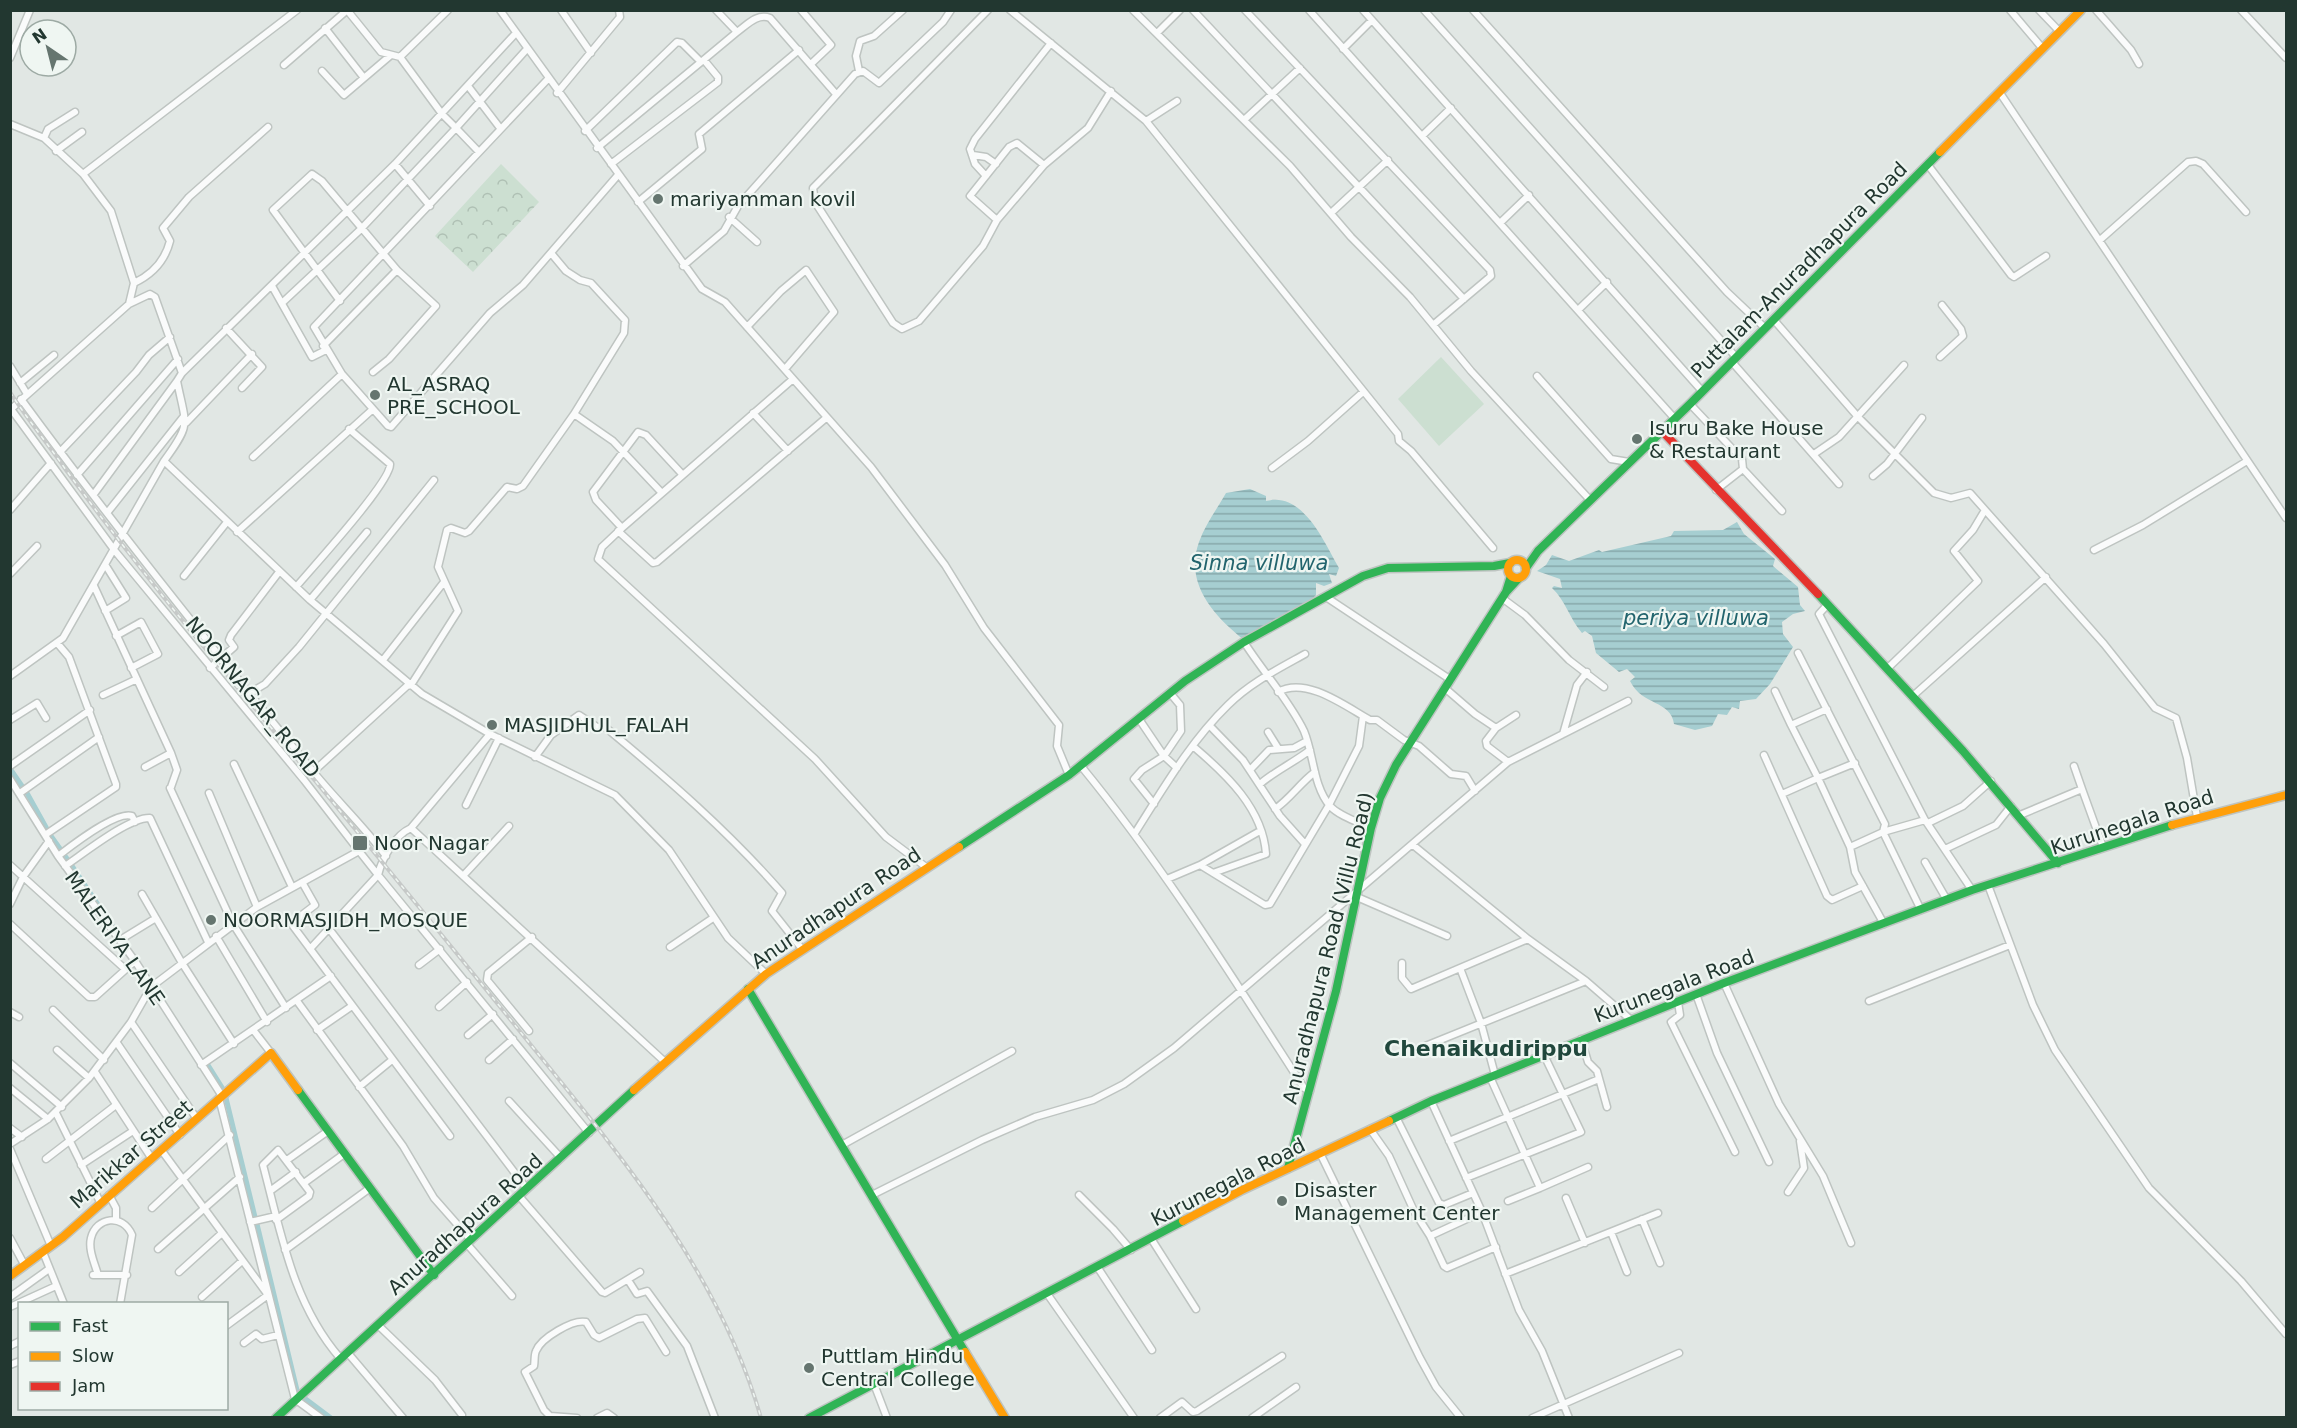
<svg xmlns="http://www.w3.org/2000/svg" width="2297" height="1428" font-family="'DejaVu Sans',sans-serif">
  <defs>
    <pattern id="forest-crowns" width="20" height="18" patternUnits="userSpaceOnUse" patternTransform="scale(1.5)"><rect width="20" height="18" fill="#ccdfd1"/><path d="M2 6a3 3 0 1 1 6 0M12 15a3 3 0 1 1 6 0" fill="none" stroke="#afc0b4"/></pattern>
    <pattern id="water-rules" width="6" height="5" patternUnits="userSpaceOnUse" patternTransform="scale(1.5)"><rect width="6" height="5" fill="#a6ced1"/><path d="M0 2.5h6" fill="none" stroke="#87a8aa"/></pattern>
  </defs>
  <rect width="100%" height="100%" fill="#e1e7e4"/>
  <path fill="#ccdfd1" d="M1441,357L1484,404L1439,446L1398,399Z"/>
  <path fill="url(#forest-crowns)" d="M501,164L539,202L473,272L435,236Z"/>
  <path fill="url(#water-rules)" d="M1250,489L1266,496V501C1303,491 1324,542 1339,568L1336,576L1329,574L1332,583L1324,586L1316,583V595L1309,603L1244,640C1214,616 1184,584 1199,542C1205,525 1217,509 1226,493Z
    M1737,522L1744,534L1775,559L1773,566L1798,587L1800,605L1805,611L1793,614L1782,622L1783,634L1793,647L1770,684L1756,699L1740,701L1739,709L1732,707L1727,715L1718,714L1712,726L1695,730L1674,724C1671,700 1642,706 1630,681L1635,677L1627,669L1619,672L1596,653L1592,636L1585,631L1582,633C1569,618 1566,601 1552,588L1554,586L1562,588L1560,579L1537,571L1546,565L1552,555L1569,561L1599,550L1602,552L1671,536L1674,531L1723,530Z"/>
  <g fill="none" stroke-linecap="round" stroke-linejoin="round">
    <path stroke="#a6ced1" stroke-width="5" d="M11,770L22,786
      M27,793L47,829
      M51,836L61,850
      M65,856L68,860
      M72,866L119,936
      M208,1065L223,1089
      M226,1098L255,1217
      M257,1224L297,1390
      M303,1397L331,1418"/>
    <g stroke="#bec4c1" stroke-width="9">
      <path id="street" d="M500,10L702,289L725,302L871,467L945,565L984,628L1059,725L1057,746L1069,775
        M561,10L591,53
        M716,10L737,32C747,25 757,13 770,18L836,94
        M801,10L831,45L811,64
        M988,10L813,188L815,202L893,323L902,329L919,321L983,246L997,220L1044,165L1088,128L1111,91
        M1010,10L1146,121L1398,434L1399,441L1411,451L1493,548
        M1133,10L1290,166L1351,237L1410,297L1471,371L1590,500
        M1193,10L1464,299
        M1245,10L1490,270L1491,276L1433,325
        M1309,10L1675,419
        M1363,10L1702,391
        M1424,10L1736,357
        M1473,10L1727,292L1765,328
        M2010,10L2043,49
        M2039,10L2060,32
        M2096,10L2131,50L2139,64
        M2241,10L2286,58
        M325,28L364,78
        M1157,33L1180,10
        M1343,49L1372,20
        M400,57L448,10
        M10,58L30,10
        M284,65L345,12
        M322,71L344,95L391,55
        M859,71L856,56L860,41L874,36L903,10
        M548,79L314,327L342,374L388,426L391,427L490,313L523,285L618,175
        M468,86L500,128
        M557,93L620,17L619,10
        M2000,93L2286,518
        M1244,120L1300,68
        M1146,121L1177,101
        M10,124L44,138L83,174L111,211L134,283L129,304
        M585,131L677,42L682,43L701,62L737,32
        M1422,136L1451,108
        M44,138L48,129L75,112
        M597,148L701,62
        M56,151L82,132
        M479,152L456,128L526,50
        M973,155L986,157L996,164
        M395,164L430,206
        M611,164L718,82V77L704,60
        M1928,165L2011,275L2014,277L2046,256
        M83,174L297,10
        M986,176L975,164L970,149L975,139L1051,43
        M638,202L702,149L699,134L799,50
        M1331,213L1388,160
        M729,217L757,242
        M997,220L970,196L1009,147L1017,143L1044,165
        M1500,223L1529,195
        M2100,240L2188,162L2196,161L2203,164L2246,212
        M683,266L724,231L738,206L855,74L863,71L879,83L943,22L951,10
        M134,283C153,274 165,261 170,241L163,228L189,197L268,127
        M272,286L312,357L326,350
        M282,303L361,229L456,128L442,114L400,57L381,52L347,10
        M1578,310L1607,282
        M1774,320L1858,417L1934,493L1951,498L1970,493L2104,644L2155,708L2176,718L2187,758L2197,817
        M747,327L781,291L806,270L834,312L785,369
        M226,328L262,367L242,388
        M323,346L397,270L322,181L312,174L273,210L340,301
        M1940,357L1963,336L1961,329L1942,305
        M1732,362L1839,484
        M10,366L27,394
        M373,372L389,359L436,306L397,270
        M1537,376L1611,459L1629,462
        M793,379L622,528L602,547L598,559L815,759L886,837L926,867
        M20,383L54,355
        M21,399C114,526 212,648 311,769C335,799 363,825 386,856
        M1690,404L1742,459L1743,469L1716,490
        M11,409L115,551L304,780L359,851
        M10,410L129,304L150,294L155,297L182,373
        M753,413L788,451
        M574,414L613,441L661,492
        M186,423L252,354
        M60,452L136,372L149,355L170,337
        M1814,454L1839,437L1904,365
        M253,457L342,374
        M164,461L310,600L422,694L490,734L615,795L669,850L728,938L766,974
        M1272,468L1308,441L1363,392
        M1743,469L1782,511
        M77,475L178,359
        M1873,476L1887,464L1922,418
        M94,494L177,381
        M10,510L51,463
        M107,513L184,416
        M622,528L596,500L593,492L638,432L646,435L682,474
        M618,531L653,563L657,562L826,418
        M237,532L373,409
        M2094,550L2143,525L2247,461
        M10,574L37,546
        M184,576L227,522
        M94,586L171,753L145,767
        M296,587C311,569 392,481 390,464L349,429
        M1326,597L1451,680
        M1502,598L1525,615L1569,660L1604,687
        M310,600L367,532
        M1828,604L1819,614L1925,820L1972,890
        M105,611L126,598L106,566
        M116,636L141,622L158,654L131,668
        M1244,642C1263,672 1289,700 1304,731C1314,755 1313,786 1330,806C1339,816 1358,822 1371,828
        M1798,653L1885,824L1883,832L1850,847L1855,872L1884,924
        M383,660L444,582
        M1889,667L1978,581L1954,551L1973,530L1985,510
        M210,668L234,647L229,640L231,635L279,572
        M10,676L63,638L164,461C192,423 186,426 177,381L182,373L395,164L515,34
        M1446,689L1475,714L1496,728L1486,741L1487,746L1508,762
        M1775,691L1791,725L1827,709
        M1278,692C1306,676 1345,706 1370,720H1377L1404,740L1419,746L1451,774L1466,776L1475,791
        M250,693L265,684L299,647L434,480
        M103,695L137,679
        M1914,695L2046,577
        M1139,719L1164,756L1177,768
        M10,720L37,703L46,718
        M1791,725L1818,778L1855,763
        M1210,726L1243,760L1280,816L1305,844
        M1496,728L1516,715
        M1268,732L1278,748
        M490,734L411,828C395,835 382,858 378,875L589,1133
        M1563,734L1577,685L1587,672
        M1194,747C1227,775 1263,809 1266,854L1213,873
        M171,753L177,770L171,787
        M1764,755L1827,896L1832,900L1863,886
        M535,757L551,735L579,715L597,727H605C668,779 729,832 782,893L772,911L802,949
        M234,764L292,887
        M10,766L90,710
        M1081,766C1164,867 1233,978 1304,1088L1310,1091
        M2074,766L2082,789
        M1250,770L1269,750L1294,748L1307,741
        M313,772L407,686L411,685L458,611L438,567L447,530L451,528L465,533L469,531L507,487L517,489L523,486L574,414L624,333L625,320L591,283L580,280L566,271L551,253
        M10,779L58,856L135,961L222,1096
        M1260,784C1275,771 1293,763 1310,750
        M170,788L233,924L286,1008
        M20,793L99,737
        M209,793L257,907
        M1782,794L1818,778L1850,847
        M1154,804L1134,779L1142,770L1164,756L1181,731L1180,705L1170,693
        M466,805L499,738
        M1275,809C1290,799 1300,783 1315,772
        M2020,815L2082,789L2103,847
        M1928,823L1963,806L1991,781
        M411,828L665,1062
        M1135,833C1163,789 1190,742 1228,705C1250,683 1278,669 1305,654
        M45,835L116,787V784L69,657L58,644
        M1413,845L1528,939L1586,981L1631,1020
        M1945,849L1996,825L2011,806
        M58,856C71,846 117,810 132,816L135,822
        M1925,862L1947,900
        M10,865L125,969
        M1200,865L1260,831
        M65,866C83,854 129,817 150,818L208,942
        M463,876L509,826
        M1167,879L1200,865L1265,905L1270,904L1329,805L1359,746L1363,716
        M302,882L315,905L294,921L293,926L450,1136
        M1988,885L2033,1005L2055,1050L2149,1188L2241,1281L2286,1334
        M142,894L182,963L234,1044
        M1357,897L1447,936
        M10,904L23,877L49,841
        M1921,910L1883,832L1925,820
        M10,924L89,997H95L135,961
        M330,930L527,1189
        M216,936L267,1022
        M120,940L156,918
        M670,947L713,918
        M1402,963V978L1411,989L1528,939
        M419,965L440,949
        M1460,968L1481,1023L1495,1075
        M1724,983L1779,1104L1823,1176L1851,1243
        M1696,994L1717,1053L1769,1162
        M297,1001L403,1146L434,1198L471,1240
        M1869,1001L2010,945
        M1678,1002L1680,1015L1671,1022L1735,1152
        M439,1007L467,982
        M53,1010L104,1060
        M10,1012L19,1017
        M131,1022L197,1119
        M317,1030L352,1006
        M254,1031L271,1053
        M529,1031L487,980L488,973L532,937
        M468,1035L493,1014
        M1581,1039L1588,1062L1597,1071L1607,1107
        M117,1043L180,1135
        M1418,1049L1586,981
        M57,1050L89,1078
        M489,1060L513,1039
        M10,1063L62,1107
        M201,1065L331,976
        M95,1072L152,1159
        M1490,1077L1540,1188L1508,1201
        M359,1087L392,1060
        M10,1088L48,1119
        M219,1098L295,1399L321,1418
        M509,1101L561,1158
        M1431,1101L1482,1212L1519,1310L1542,1351L1569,1418
        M56,1113L100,1202
        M1396,1117L1439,1203L1444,1205L1473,1193
        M10,1128L22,1137
        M1370,1129L1389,1156L1414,1211L1430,1236
        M1449,1141L1599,1079
        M10,1144L48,1119L89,1078L131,1022L151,987L257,907L359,851L378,875L310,949
        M842,1145L1012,1051
        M10,1149L51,1246
        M162,1151L268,1295L226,1326
        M1320,1153L1420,1358L1436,1387L1461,1418
        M46,1159L116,1105
        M287,1160L328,1131
        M81,1165L133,1131
        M1466,1178L1581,1132L1544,1055
        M304,1183L344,1154
        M1540,1188L1588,1167
        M270,1191L296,1172
        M1788,1192L1804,1168L1800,1141
        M109,1195L116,1208V1219
        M872,1195L982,1140L1035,1117L1093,1100L1124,1084L1174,1048L1508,762L1628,701
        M1079,1195L1113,1229L1131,1250
        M519,1196L602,1292L605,1293L640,1272
        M1566,1198L1585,1243
        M152,1208L230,1135
        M1482,1212L1430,1236L1444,1266L1447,1268L1496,1247
        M1642,1219L1660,1263
        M276,1220L309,1196L310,1192L278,1150L263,1165C281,1233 293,1304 340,1358
        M250,1222L276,1216
        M1611,1232L1627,1272
        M10,1238L25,1266
        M1152,1240L1196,1309
        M467,1244L512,1296
        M158,1249L240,1177
        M285,1250L370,1188
        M43,1252L64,1304
        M1098,1268L1152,1350
        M179,1272L222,1233
        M1505,1274L1658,1213
        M93,1275H127
        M98,1275C95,1264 88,1250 91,1238C96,1217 123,1213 132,1235L120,1304
        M628,1280L637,1294L647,1291L687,1346L715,1418
        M1048,1295L1134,1418
        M10,1297L49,1269
        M202,1297L242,1261
        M10,1307L56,1286
        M378,1325L435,1380L462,1415
        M244,1343L256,1334L262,1339L278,1335
        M10,1346L20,1341
        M347,1352L403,1418
        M10,1365L20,1361
        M874,1384L887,1418
        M577,1418L550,1416L544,1410L525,1372L534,1366C535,1361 534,1355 536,1351C541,1338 573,1319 586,1322L594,1335L599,1338L637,1319L645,1318L666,1352
        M597,1418L607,1413L614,1418
        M1160,1418L1182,1402L1193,1412L1197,1411L1282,1356
        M1252,1418L1296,1387
        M1532,1418L1679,1353"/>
    </g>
    <g stroke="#bec4c1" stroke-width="11">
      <path id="fast" d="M1526,568L1538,551L1690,404L1940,152
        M1506,592L1511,576
        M1818,594L1963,751L2058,863
        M959,847L1069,775L1185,681L1244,642L1363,576L1388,568L1494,566L1510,563
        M748,989L965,1352
        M298,1090L434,1275
        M1389,1121L1431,1101L1724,983L1972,890L2172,825
        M1288,1168L1336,991L1371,828L1380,798L1396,765L1506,592L1519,578
        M276,1418L634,1090
        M809,1418L1183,1221"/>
    </g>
    <g stroke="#bec4c1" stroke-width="11">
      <path id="slow" d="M1940,152L2081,10
        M1508 569a9 9 0 1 1 18 0a9 9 0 1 1-18 0Z
        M2172,825L2286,795
        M634,1090L766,974L959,847
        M1183,1221L1242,1190L1389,1121
        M10,1276L63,1237L271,1053L298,1090
        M965,1352L1005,1418"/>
    </g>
    <g stroke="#bec4c1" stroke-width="11">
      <path id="jam" d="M1662,431L1818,594"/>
    </g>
    <use href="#street" stroke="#fafbfb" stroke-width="6"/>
    <use href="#fast" stroke="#30b455" stroke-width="8"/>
    <use href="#slow" stroke="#ff9f0a" stroke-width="8"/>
    <use href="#jam" stroke="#e5322d" stroke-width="8"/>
    <g stroke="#c6c9c8" stroke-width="4">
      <path id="rail" d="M10,392C27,419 48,444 66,470C121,545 178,616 237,687C332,800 425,914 518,1029C614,1148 718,1267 761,1418"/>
    </g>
    <use href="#rail" stroke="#eff6f2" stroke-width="1.5" stroke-dasharray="4.5" stroke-linecap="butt"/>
  </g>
  <g fill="#65756f" stroke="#eff6f2" stroke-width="2">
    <circle cx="658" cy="199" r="6"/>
    <circle cx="375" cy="395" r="6"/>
    <circle cx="1637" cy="439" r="6"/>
    <circle cx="492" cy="725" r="6"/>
    <rect x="352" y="835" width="16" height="16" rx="3"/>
    <circle cx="211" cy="920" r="6"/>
    <circle cx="1282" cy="1201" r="6"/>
    <circle cx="809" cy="1368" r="6"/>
  </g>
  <g text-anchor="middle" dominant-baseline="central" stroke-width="4.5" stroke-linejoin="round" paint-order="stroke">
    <g font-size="20" fill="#223730" stroke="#eff6f2" text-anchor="start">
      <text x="670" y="199">mariyamman kovil</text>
      <text x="387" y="384">AL_ASRAQ<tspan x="387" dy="23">PRE_SCHOOL</tspan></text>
      <text x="1649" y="428">Isuru Bake House<tspan x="1649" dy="23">&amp; Restaurant</tspan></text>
      <text x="504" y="725">MASJIDHUL_FALAH</text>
      <text x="374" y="843">Noor Nagar</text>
      <text x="223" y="920">NOORMASJIDH_MOSQUE</text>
      <text x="1294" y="1190">Disaster<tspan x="1294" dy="23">Management Center</tspan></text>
      <text x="821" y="1356">Puttlam Hindu<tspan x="821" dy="23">Central College</tspan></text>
    </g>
    <g font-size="20" fill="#223730" stroke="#eff6f2">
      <text transform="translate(1799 270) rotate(-45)">Puttalam-Anuradhapura Road</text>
      <text transform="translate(253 697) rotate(51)">NOORNAGAR_ROAD</text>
      <text transform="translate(2132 822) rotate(-18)">Kurunegala Road</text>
      <text transform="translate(836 908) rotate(-34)">Anuradhapura Road</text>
      <text transform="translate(115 938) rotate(55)">MALERIYA LANE</text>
      <text transform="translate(1328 948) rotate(-76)">Anuradhapura Road (Villu Road)</text>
      <text transform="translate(1674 986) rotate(-21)">Kurunegala Road</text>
      <text transform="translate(131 1154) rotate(-41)">Marikkar Street</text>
      <text transform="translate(1228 1182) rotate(-27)">Kurunegala Road</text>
      <text transform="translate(465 1224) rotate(-42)">Anuradhapura Road</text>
    </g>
    <g font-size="21" font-style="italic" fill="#22646d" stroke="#eff6f2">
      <text x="1259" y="563">Sinna villuwa</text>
      <text x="1696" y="618">periya villuwa</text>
    </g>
    <g font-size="22" font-weight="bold" fill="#20473c" stroke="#eff6f2">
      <text x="1486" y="1048">Chenaikudirippu</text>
    </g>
  </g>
  <rect width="2297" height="1428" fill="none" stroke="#223730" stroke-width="24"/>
  <rect x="18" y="1302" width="210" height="108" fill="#eff6f2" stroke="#9daaa4" stroke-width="1.5"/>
  <rect x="30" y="1322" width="30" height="9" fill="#30b455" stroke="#9daaa4" stroke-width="1.5"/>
  <text x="72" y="1332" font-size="18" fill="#223730">Fast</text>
  <rect x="30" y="1352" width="30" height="9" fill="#ff9f0a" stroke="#9daaa4" stroke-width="1.5"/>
  <text x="72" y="1362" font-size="18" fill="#223730">Slow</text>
  <rect x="30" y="1382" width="30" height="9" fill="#e5322d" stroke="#9daaa4" stroke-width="1.5"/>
  <text x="72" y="1392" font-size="18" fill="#223730">Jam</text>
  <g transform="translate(48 48) rotate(325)"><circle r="28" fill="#eff6f2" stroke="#9daaa4" stroke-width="1.5"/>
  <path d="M0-4.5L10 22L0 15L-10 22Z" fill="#65756f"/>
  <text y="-9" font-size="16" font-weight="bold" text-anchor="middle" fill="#223730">N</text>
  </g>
</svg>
